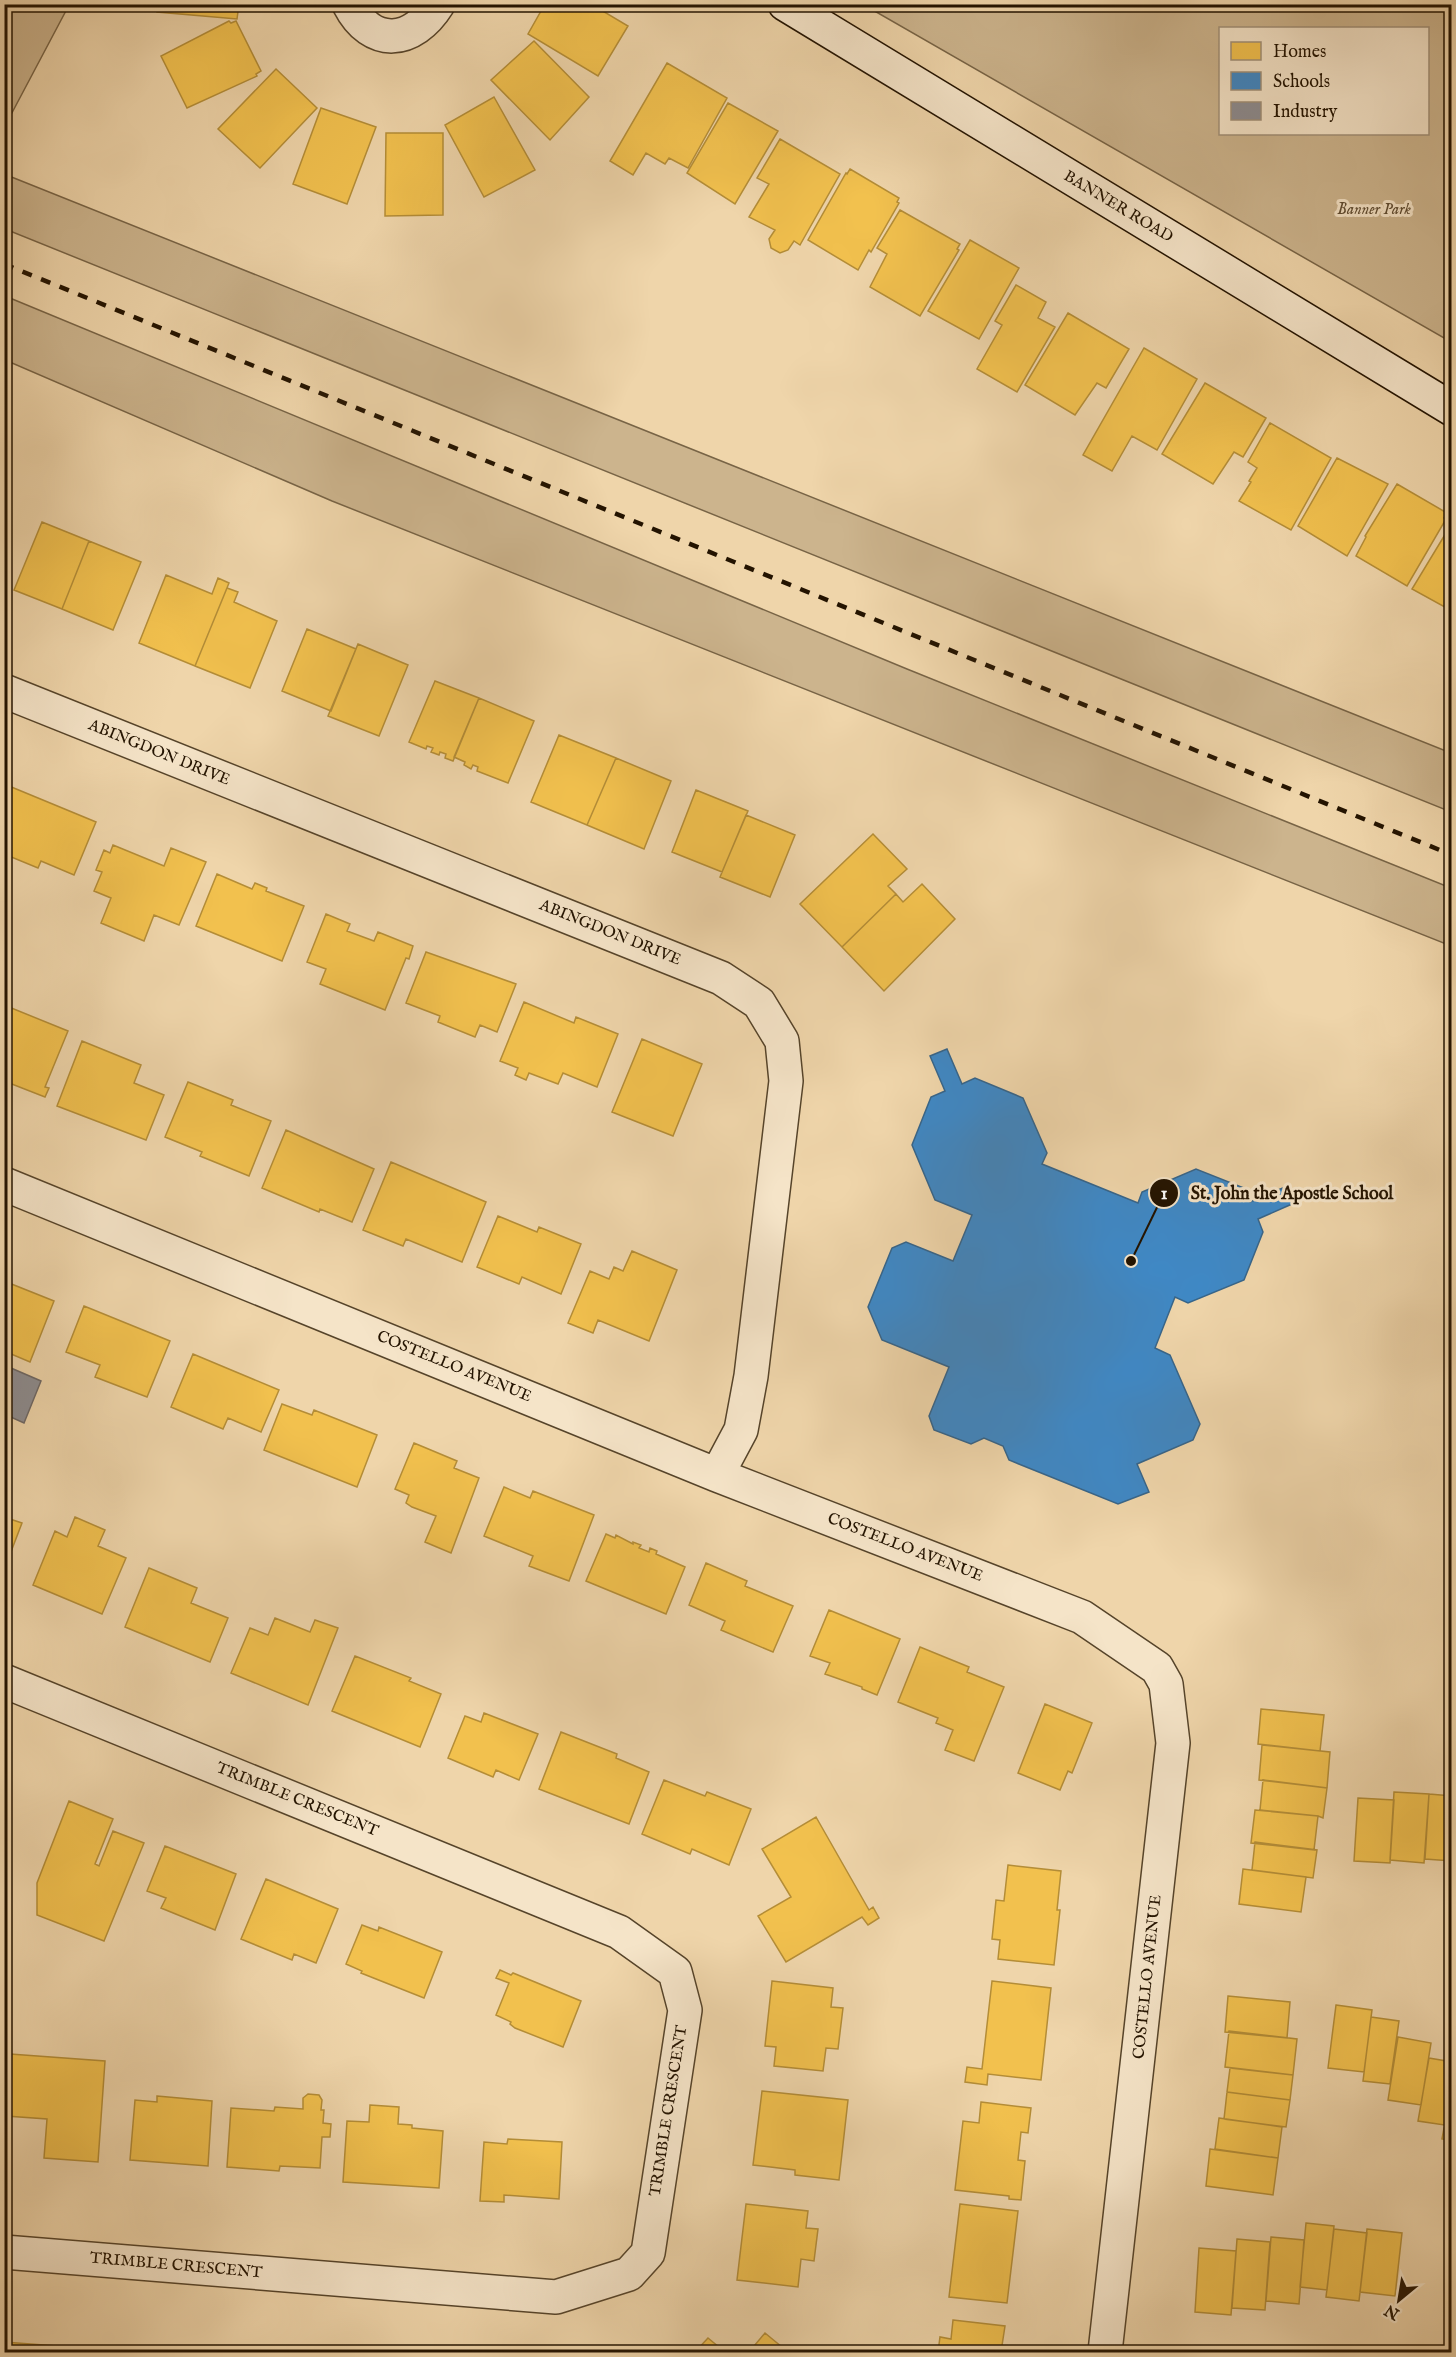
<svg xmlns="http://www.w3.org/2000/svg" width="1456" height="2357" font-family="'IM FELL English',serif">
  <rect width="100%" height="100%" fill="#efd5aa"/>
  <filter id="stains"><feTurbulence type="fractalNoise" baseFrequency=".00333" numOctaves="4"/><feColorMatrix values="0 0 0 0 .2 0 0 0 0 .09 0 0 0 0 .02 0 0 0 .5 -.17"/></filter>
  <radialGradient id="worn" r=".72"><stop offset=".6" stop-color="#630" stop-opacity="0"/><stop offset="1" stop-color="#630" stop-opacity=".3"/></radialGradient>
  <path fill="#ccb48d" stroke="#786446" stroke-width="1.5" fill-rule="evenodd" d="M5,4L69,5L5,126L4,5Z
    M864,5H1451V342ZM1220,28H1428V134H1220Z
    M4,174L1451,753V812L5,229Z
    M5,296L907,669L1451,888V946L332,501L5,360Z"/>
  <path fill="#f2c14e" stroke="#b48d37" stroke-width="1.5" d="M158,4H239L237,19L157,12Z
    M545,4H591L628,26L598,76L528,34Z
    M229,21L231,23L236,21L261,71L256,74L257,76L187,108L161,56Z
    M534,41L589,97L550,140L491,80Z
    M667,63L727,98L688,168L669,158L665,164L646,153L633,175L610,161Z
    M276,69L317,108L260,168L218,129Z
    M494,97L535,170L484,197L445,125Z
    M728,103L778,131L735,204L687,173Z
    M321,108L376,127L347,204L293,184Z
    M386,133H443V215L385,216Z
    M780,139L840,174L800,245L794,241L788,250L780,253L771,248L769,239L775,230L749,217L769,184L757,178Z
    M850,169L899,198L897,202L899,203L871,252L869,250L858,270L808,240L846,173L847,174Z
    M900,210L960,244L957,249L959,250L920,316L870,287L887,254L877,248Z
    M970,240L1019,268L979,339L928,311Z
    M1016,285L1046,302L1038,318L1055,327L1017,392L977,369L1002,325L995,321Z
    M1068,313L1129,349L1106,388L1097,383L1075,415L1025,385Z
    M1144,348L1197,379L1157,450L1132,436L1112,471L1083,455Z
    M1205,383L1266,418L1243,457L1234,452L1213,484L1162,454Z
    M1270,423L1331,458L1291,530L1239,501L1251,482L1249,481L1257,468L1248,462Z
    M1337,458L1388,484L1347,556L1298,526Z
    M1397,484L1447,513L1444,518L1446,519L1407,586L1356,556L1366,537L1365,536Z
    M42,522L89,541L62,609L14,590Z
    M1452,523V611L1412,589Z
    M89,541L141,562L113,630L62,609Z
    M166,575L212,594L218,578L229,583L195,666L139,643Z
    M227,588L238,592L234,602L277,621L250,688L195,666Z
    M307,629L356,649L331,711L282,691Z
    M358,644L408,665L379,736L328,716Z
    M435,681L479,698L453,761L445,758L446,754L440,752L439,755L431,752L433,748L427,746L426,749L409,742Z
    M479,698L534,721L508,783L477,771L478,767L473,765L471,769L464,765L465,762L454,757Z
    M559,735L616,758L587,825L531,802Z
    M616,758L671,781L644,849L587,825Z
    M9,786L96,822L74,875L41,861L38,868L4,854V796Z
    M696,790L748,811L722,872L672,852Z
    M746,815L795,835L770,897L720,877Z
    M873,834L907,869L888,886L896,894L842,947L800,904Z
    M113,845L164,866L171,848L206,862L179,925L154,915L144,941L101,923L111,898L94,891L102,872L96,870L104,850L110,853Z
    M217,874L252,889L255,883L267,888L266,891L304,906L282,961L196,926Z
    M922,884L955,919L884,991L842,947L896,894L903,902Z
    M326,914L350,924L347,931L374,941L378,932L413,946L409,959L406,958L385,1010L320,984L326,969L307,962Z
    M426,952L516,984L497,1032L480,1025L475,1037L438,1022L440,1016L406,1003Z
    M524,1002L574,1023L576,1017L618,1034L597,1087L563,1073L558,1084L529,1073L526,1080L515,1075L518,1068L500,1061Z
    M4,1005L68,1031L45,1087L49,1088L45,1097L4,1081Z
    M642,1039L702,1064L673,1136L612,1112Z
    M82,1041L141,1065L134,1083L164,1095L146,1140L57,1106Z
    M188,1082L233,1100L231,1105L271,1121L249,1176L200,1156L202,1152L165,1137Z
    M286,1130L374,1169L352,1222L320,1209L319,1212L262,1188Z
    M391,1162L486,1202L462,1262L406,1239L403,1246L363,1230Z
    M498,1216L537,1232L539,1227L581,1244L561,1294L522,1277L519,1284L477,1267Z
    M632,1251L677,1270L649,1341L598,1320L593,1333L568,1323L590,1271L609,1279L614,1267L623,1271Z
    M4,1281L54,1301L30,1362L4,1351Z
    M84,1306L170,1341L147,1397L95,1377L100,1365L66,1352Z
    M193,1354L279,1390L261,1432L228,1418L223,1429L171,1407Z
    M282,1404L312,1415L314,1410L377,1435L357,1487L264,1450Z
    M414,1443L457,1461L454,1468L479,1478L451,1553L425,1542L436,1516L412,1507L406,1503L409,1495L395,1489Z
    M504,1487L530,1498L533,1491L594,1515L569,1581L529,1566L533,1556L484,1536Z
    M4,1517L22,1523L4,1570Z
    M75,1517L105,1530L98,1546L126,1558L102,1614L33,1585L55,1531L67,1537Z
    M606,1534L615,1538L616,1535L633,1544V1542L641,1545L639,1548L649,1552L650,1548L657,1551L656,1554L685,1567L666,1614L586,1581Z
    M706,1563L747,1581L745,1586L793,1606L773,1652L721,1630L725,1621L689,1605Z
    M149,1568L197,1588L191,1603L228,1618L210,1662L125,1627Z
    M829,1610L900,1639L877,1695L862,1689V1687L825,1674L830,1663L810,1656Z
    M275,1618L310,1632L315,1620L338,1628L308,1705L231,1673L250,1628L268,1635Z
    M920,1647L969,1667L967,1672L1004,1687L974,1761L945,1750L953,1730L936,1723L938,1718L898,1702Z
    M355,1656L411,1678L409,1681L441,1694L420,1747L332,1711Z
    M1045,1704L1092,1723L1072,1773L1068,1771L1060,1790L1018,1773Z
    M1261,1709L1324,1715L1320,1751L1258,1744Z
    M484,1713L538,1734L519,1780L496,1770L493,1777L448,1758L465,1716L481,1722Z
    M561,1732L617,1754L616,1758L649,1772L629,1824L539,1789Z
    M1262,1745L1330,1752L1327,1788L1259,1780Z
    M664,1780L705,1796L707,1792L751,1809L729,1865L692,1849L690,1854L642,1834Z
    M1263,1780L1327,1788L1323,1818L1318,1816L1260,1810Z
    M1394,1792L1429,1794L1424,1863L1390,1860Z
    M1429,1794L1452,1796V1861L1425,1859Z
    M1358,1798L1394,1800L1390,1863L1354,1861Z
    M69,1801L113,1819L95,1864L99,1866L113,1831L144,1843L104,1941L37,1915V1883Z
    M1255,1810L1318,1816L1314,1850L1251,1843Z
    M816,1817L869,1910L873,1907L879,1918L868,1925L862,1917L786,1962L758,1916L791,1897L762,1849Z
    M1255,1842L1317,1850L1313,1878L1252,1870Z
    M165,1846L236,1874L215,1930L161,1908L166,1898L147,1891Z
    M1008,1865L1061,1871L1057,1910H1060L1054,1965L998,1959L1000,1940L992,1939L996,1900L1004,1901Z
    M1243,1869L1306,1877L1301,1912L1239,1904Z
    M266,1879L338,1909L316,1963L294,1954L292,1960L241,1939Z
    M362,1925L378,1931L379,1927L442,1952L424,1998L361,1973L362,1971L346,1964Z
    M500,1970L511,1975L513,1973L581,2001L563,2047L515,2028L510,2024L511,2022L496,2015L509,1983L496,1978Z
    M772,1981L833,1988L831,2007L843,2008L838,2049L826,2048L823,2071L774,2066L776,2047L765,2046Z
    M992,1981L1051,1988L1041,2080L988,2074L987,2085L965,2082L967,2067L982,2069Z
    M1228,1996L1290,2002L1287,2038L1225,2032Z
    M1336,2005L1372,2010L1364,2072L1328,2068Z
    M1371,2017L1399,2021L1390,2084L1363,2081Z
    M1229,2031L1297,2039L1293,2075L1225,2067Z
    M1398,2037L1431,2043L1421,2105L1388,2100Z
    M10,2054L105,2061L98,2162L44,2158L47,2119L6,2116Z
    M1429,2058L1452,2062L1451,2126L1418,2121Z
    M1230,2068L1293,2075L1290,2100L1227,2092Z
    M762,2091L848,2100L839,2180L795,2175V2170L753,2165Z
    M1227,2092L1290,2100L1286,2127L1224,2119Z
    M308,2094L319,2095L322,2100L321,2110H324L323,2123L331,2124L330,2137H322L320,2168L280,2166L279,2171L227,2167L231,2108L274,2111L275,2107L303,2109V2098Z
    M157,2096L212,2101L208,2166L130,2160L135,2100L157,2102Z
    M981,2102L1031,2108L1028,2133L1021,2132L1018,2160L1025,2161L1021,2200L1009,2199V2196L955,2190L963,2121L979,2123Z
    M370,2105L399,2107L398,2124L412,2125V2128L443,2131L439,2188L343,2182L347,2121L369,2122Z
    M1219,2118L1282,2127L1278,2158L1215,2149Z
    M1452,2123V2148L1447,2147L1448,2140L1442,2139L1444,2128L1450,2129Z
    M508,2139L562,2142L559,2199L504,2195V2202L480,2201L484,2142L507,2144Z
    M1210,2149L1278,2158L1273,2195L1206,2186Z
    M746,2204L808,2211L806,2228L818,2229L814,2261L801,2259L798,2287L737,2280Z
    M960,2204L1018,2211L1007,2303L949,2297Z
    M1306,2223L1334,2226L1327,2290L1300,2287Z
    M1334,2229L1367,2233L1359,2301L1326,2297Z
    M1367,2229L1402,2233L1395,2296L1360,2292Z
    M1271,2237L1304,2240L1299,2304L1266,2301Z
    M1237,2239L1270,2242L1265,2310L1232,2308Z
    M1199,2248L1236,2251L1231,2315L1195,2312Z
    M953,2320L1005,2326L1001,2352H938L940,2337L951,2339Z
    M765,2333L788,2352H749Z
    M708,2338L725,2352H695Z
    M4,2342L83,2348V2352H4Z
    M219,2348L278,2352H219Z"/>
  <path fill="#3f88c5" stroke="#37658a" stroke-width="1.5" d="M947,1049L962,1084L975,1078L1023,1098L1047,1153L1042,1164L1138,1203L1142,1192L1196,1169L1244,1188L1250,1202L1285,1187L1292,1204L1258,1219L1263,1232L1244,1280L1188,1303L1175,1297L1155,1348L1170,1355L1200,1424L1193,1440L1137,1464L1149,1492L1118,1504L1009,1460L1003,1446L984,1438L971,1444L934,1430L929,1416L949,1367L882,1340L868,1307L892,1248L906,1242L953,1261L972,1215L935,1200L912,1145L931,1097L945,1091L930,1056Z"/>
  <path fill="#8d8d92" stroke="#6d6866" stroke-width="1.5" d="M4,1365L41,1381L24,1423L4,1414Z"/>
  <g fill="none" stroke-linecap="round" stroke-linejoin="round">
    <g stroke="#56442a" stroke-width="36">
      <path id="street" d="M349,4C372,49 413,44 438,4
        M4,691L721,978L759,1003L782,1041L786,1081L751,1376L741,1430L717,1475
        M4,1184L717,1475L1082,1617L1157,1668L1166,1684L1173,1743L1105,2352
        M4,1681L619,1932L675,1972L685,2010L648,2253L629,2274L556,2297L4,2252"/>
    </g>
    <g stroke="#231300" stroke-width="36">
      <path id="secondary" d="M785,4L1452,409"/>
    </g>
    <use href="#street" stroke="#f5e4c8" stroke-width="33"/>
    <use href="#secondary" stroke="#f5e4c8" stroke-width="33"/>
    <path stroke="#231300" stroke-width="4.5" stroke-dasharray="10 10" stroke-linecap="butt" d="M4,264L1452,855"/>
  </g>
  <g text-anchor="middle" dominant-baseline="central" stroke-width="6" stroke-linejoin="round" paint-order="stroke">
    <g font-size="16" fill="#231300" stroke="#f5e4c8">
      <text transform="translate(1118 207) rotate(31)">BANNER ROAD</text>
      <text transform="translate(159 753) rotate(22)">ABINGDON DRIVE</text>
      <text transform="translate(610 933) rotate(22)">ABINGDON DRIVE</text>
      <text transform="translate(454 1367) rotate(22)">COSTELLO AVENUE</text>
      <text transform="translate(905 1548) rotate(21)">COSTELLO AVENUE</text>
      <text transform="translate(297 1800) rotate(22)">TRIMBLE CRESCENT</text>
      <text transform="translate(1148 1977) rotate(-84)">COSTELLO AVENUE</text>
      <text transform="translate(669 2111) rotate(-81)">TRIMBLE CRESCENT</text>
      <text transform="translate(176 2266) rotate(5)">TRIMBLE CRESCENT</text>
    </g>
    <g font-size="16" font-style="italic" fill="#5e4b31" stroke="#f5e4c8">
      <text x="1374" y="210">Banner Park</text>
    </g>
  </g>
  <path fill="none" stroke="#231300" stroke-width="2" d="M1131 1261L1164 1193"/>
  <g fill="#231300" stroke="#f5e4c8" stroke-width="2">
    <circle cx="1131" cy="1261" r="6"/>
    <circle cx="1164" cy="1193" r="15"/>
  </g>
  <g font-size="18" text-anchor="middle" font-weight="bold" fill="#fff">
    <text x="1164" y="1199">1</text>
  </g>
  <g font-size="18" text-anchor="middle" font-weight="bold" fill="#231300" stroke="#f5e4c8" stroke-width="6" stroke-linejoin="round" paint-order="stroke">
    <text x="1292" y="1199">St. John the Apostle School</text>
  </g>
  <rect width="1456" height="2357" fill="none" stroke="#efd5aa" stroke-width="24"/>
  <rect x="6" y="6" width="1444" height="2345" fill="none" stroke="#231300" stroke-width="3"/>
  <rect x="12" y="12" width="1432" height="2333" fill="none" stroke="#231300" stroke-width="1.5"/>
  <rect x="1219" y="27" width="210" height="108" fill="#f5e4c8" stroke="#a19078" stroke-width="1.5"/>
  <rect x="1231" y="42" width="30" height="18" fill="#f2c14e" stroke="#a19078" stroke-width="1.5"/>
  <text x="1273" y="57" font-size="18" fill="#231300">Homes</text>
  <rect x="1231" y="72" width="30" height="18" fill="#3f88c5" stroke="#a19078" stroke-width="1.5"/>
  <text x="1273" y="87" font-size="18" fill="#231300">Schools</text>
  <rect x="1231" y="102" width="30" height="18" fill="#8d8d92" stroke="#a19078" stroke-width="1.5"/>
  <text x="1273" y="117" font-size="18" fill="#231300">Industry</text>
  <g transform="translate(1399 2300) rotate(210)" stroke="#f5e4c8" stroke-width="4.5" paint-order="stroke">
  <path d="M0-4.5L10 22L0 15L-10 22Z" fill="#231300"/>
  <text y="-9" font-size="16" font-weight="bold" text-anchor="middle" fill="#231300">N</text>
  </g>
  <rect width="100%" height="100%" filter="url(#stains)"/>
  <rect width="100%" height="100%" fill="url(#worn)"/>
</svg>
